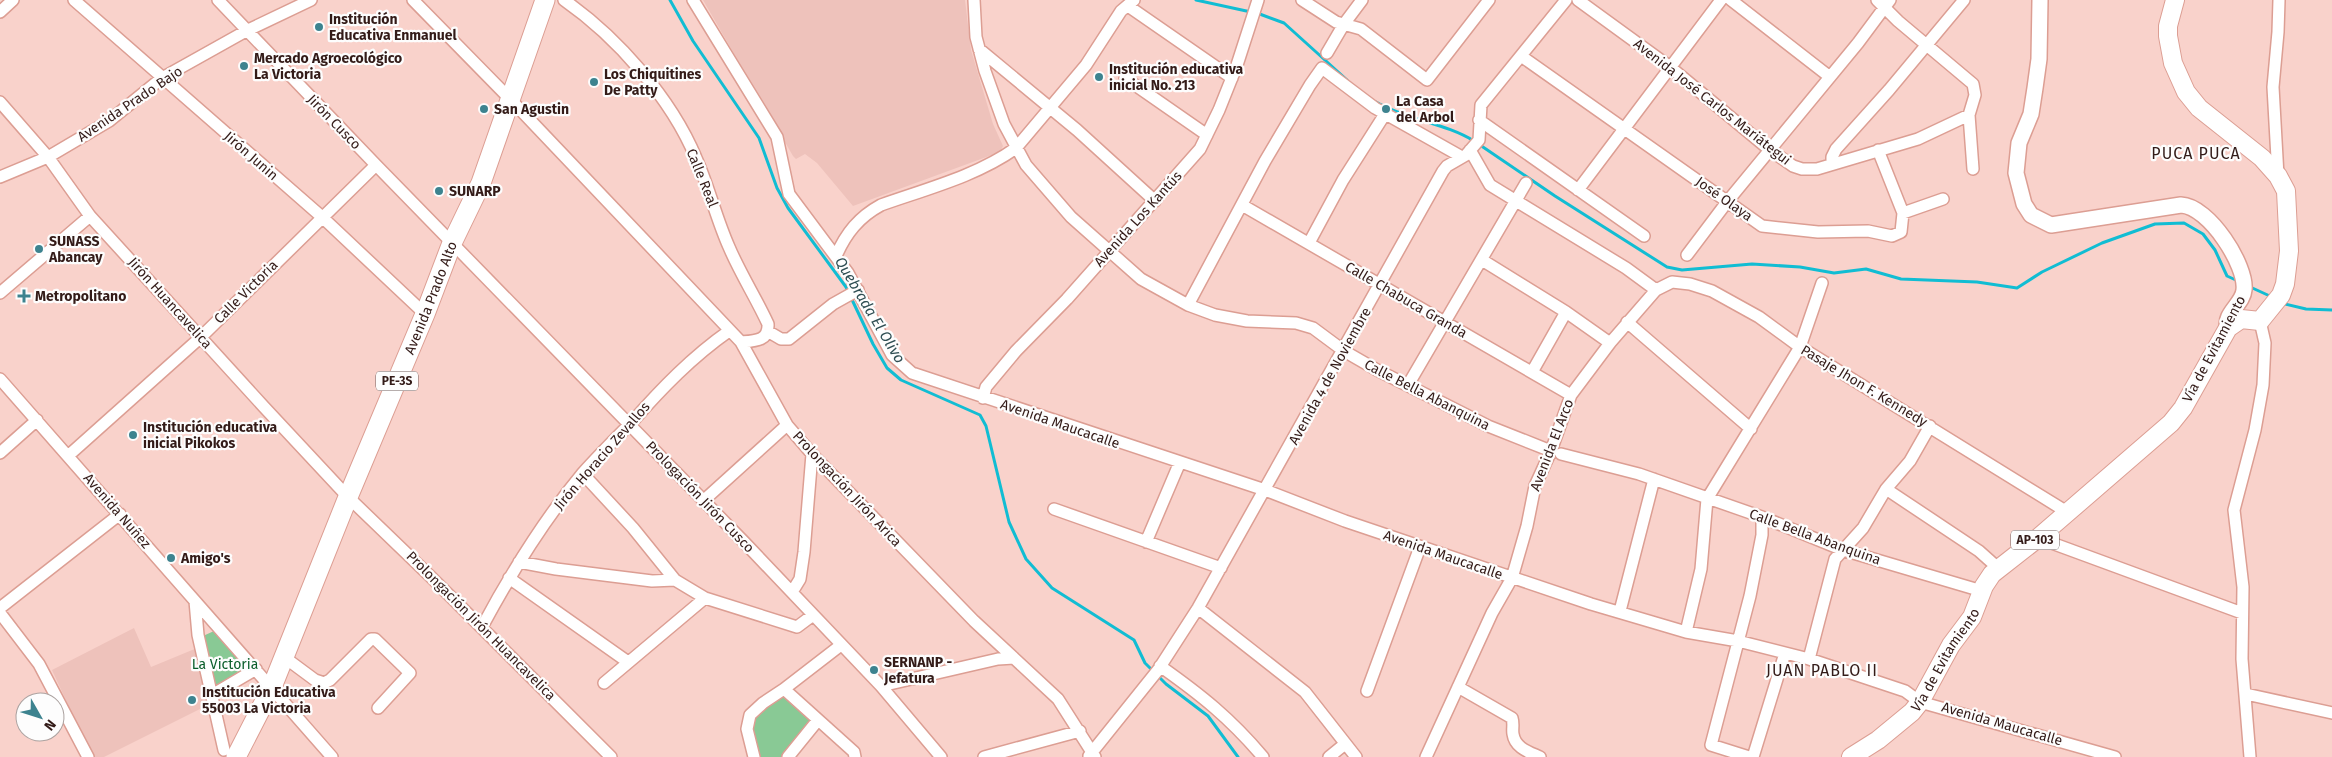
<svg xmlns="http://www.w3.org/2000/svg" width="2332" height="757" font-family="'Fira Sans',sans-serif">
  <rect width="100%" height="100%" fill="#f9d2cb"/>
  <path fill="#eec2bb" d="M703,0H965L971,50L993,124L1003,146L1000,152L853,206L817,163L805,154L796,159L793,156Z
    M134,628L151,667L197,648L210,704L104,757H92L52,670Z"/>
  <path fill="#89c995" d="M214,631L251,667L214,690L203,636Z
    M784,696L810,718L811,724L784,757H759L751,738L753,715L778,697Z"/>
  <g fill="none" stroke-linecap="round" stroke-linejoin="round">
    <path stroke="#11bdd3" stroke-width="3" d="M670,0L693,41L759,138L777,188L788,208L846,287L873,344L887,368L901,380L980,415L986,426L1009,522L1026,559L1052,588L1134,640L1145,663L1166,684L1208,716L1238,757
      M1196,0L1251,12
      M1257,13L1284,23L1347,80
      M1376,102C1407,120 1445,123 1474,141
      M1480,145L1555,196L1667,267L1682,270L1752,264L1800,267L1834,273L1866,269L1901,279L1977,282L2017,288L2042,272L2102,243L2155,224L2184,223L2203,234L2215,250L2227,276L2238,281
      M2248,286L2272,297
      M2281,303L2306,309L2332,310"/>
    <g stroke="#dc9e93" stroke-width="14">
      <path id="minor" d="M74,0L322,217L425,314
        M218,0L376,165L745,543L881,686L941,757
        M413,0L511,100L741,342L787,425L812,454L974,621L1058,699L1095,757
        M564,0C617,37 671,98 696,158C709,187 716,218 729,247C740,273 756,298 768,324C769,341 755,341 741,342
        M693,0L777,137L789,194L848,273L892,355L912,373L1265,490L1345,521L1591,604L1686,632L1738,641L1809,659L1905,691L1920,702L2115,757
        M974,0L976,37L985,71L1004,124L1026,165L1071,217L1141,279L1188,305L1215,315L1247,321L1296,323L1313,328L1344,351L1377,370L1488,426L1551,451
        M1302,0L1336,22L1361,29L1427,80L1489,0
        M1578,0L1670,67L1770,150L1793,166L1802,169H1817L1918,139L1969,115
        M1731,0L1830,77
        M1877,0L1898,21L1973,84L1975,95L1969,115L1973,169
        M1128,6L1232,78
        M0,12L13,0
        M979,49L1077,130L1155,201
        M1327,53L1344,24L1362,0
        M1521,56L1762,226L1818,232L1868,231L1892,236L1901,232L1903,213L1943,199
        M1125,78L1207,135
        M0,102L48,157L90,216L264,407L348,497L431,577L611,757
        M1479,120L1644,236
        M1470,150L1490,185L1626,268L1656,290
        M1878,150L1903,213
        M1832,164V157L1836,149L1889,90L1964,0
        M2278,176L2273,87L2278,32L2279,0
        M0,177L48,157L109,121L162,78L246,31L311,0
        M1578,190L1721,0
        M1242,205L1571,395
        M1309,243L1343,180L1385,114
        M1687,255L1727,202L1858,43L1890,0
        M836,256C846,233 859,217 881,205C926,189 977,176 1016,148L1086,65L1121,11L1134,0
        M1482,260L1566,312L1610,343
        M0,293L90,216
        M1188,305L1265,161L1310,85L1322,68L1375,108L1462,157
        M1627,322L1751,429
        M769,332L781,339H789L833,304L858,290
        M1532,372L1566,312
        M0,379L332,757
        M1408,385L1526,183
        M983,398L986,387L1016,351L1067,299L1200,149L1219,110L1237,65L1258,0
        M0,453L37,420
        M1561,454L1639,474L1762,517L1843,550L1982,591
        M69,455L201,337L376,165
        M583,474L633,528L675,580
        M1886,489L1979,551L1998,568
        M703,501L787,425
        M1054,509L1221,568
        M2038,538L2242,613
        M1146,542L1180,462
        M519,562L556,569L652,581L675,580L705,598L797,627L813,615
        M509,578L628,662
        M792,592L800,579L804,552L812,454
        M195,601L198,635L224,750
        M0,608L120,514
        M1198,608L1305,692L1356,757
        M1620,611L1654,479
        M0,613L39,664L88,757
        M482,627C511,573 543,521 582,474C598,456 615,439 632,422C662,388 692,357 729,331
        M1686,632L1701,569L1707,499L1800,347L1822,283
        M284,657L315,680L324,683L330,680L371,639H375L410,673L378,708
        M1809,659L1835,559L1863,528L1886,489L1910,461L1930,426
        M1160,666C1201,695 1230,718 1263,757
        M604,683L705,598
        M881,686L998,659L1014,658
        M1458,687L1512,718C1514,724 1512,729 1513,734C1515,748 1529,752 1540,757
        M784,689L854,752L855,757
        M1367,691L1420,547
        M2246,694L2332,713
        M212,695L256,669
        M1089,756L1158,670L1198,608L1443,171L1447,166L1466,155L1479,140L1481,105L1566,0
        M754,757L747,729L750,715L763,703L784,689L841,645
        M788,757L818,720
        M984,757L1080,731
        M1329,757L1345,744
        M1426,757L1492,613L1512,578L1527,526L1535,486L1551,451L1571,395L1610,343L1656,290L1672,282L1690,284L1712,291L1759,317L1800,347L2067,512
        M1749,757L1711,745L1750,596L1762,535V517
        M1753,757L1785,653
        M2250,757L2242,659L2243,587L2234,510L2255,430L2263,385L2265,343L2260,321"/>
    </g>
    <g stroke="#dc9e93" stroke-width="18">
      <path id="secondary" d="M2040,0L2039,59L2035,88L2031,114L2019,143L2016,173L2024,204L2031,215L2051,225L2181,205C2209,206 2247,266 2244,290C2243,304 2223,314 2228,328"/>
    </g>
    <g stroke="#dc9e93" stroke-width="20">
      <g id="primary">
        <path id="s1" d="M1851,757L1878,740L1912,712L1920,702L1951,645L1972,617L1984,586L1992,574L2038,538L2171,423L2183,408L2228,328L2241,319L2260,321L2281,295L2285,284L2289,251L2286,191L2278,176L2262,158L2199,108L2186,92L2173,63L2168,36V26L2175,0"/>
      </g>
    </g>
    <g stroke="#dc9e93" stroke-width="21">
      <g id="trunk">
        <path id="s2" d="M236,757L272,687L348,497L425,314L452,243L481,183L545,0"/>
      </g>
    </g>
    <use href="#minor" stroke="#fff" stroke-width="11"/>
    <use href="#secondary" stroke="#fff" stroke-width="15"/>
    <use href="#primary" stroke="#fff" stroke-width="18"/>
    <use href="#trunk" stroke="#fff" stroke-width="19"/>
  </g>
  <g fill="#3d838f" stroke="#fdfdfd" stroke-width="2">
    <circle cx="319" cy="27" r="5"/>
    <circle cx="244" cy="66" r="5"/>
    <circle cx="1099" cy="77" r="5"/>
    <circle cx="594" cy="82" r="5"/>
    <circle cx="484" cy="109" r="5"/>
    <circle cx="1386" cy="109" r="5"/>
    <circle cx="439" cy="191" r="5"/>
    <circle cx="39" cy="249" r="5"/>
    <path d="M21.5 288.5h5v5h5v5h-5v5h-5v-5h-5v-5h5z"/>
    <circle cx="133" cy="435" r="5"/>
    <circle cx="171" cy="558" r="5"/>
    <circle cx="874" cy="670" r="5"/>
    <circle cx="192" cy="700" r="5"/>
  </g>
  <g text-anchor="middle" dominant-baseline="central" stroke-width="4.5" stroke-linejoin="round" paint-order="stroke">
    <g fill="#fdfdfd" stroke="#705f5d" stroke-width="1">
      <rect x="376" y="371.5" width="42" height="19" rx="4"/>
      <rect x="2011" y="530.5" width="48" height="19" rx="4"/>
    </g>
    <g font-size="12" font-weight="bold" fill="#331b18">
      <text x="397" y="381">PE-3S</text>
      <text x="2035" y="540">AP-103</text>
    </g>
    <g font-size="14" font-weight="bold" fill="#331b18" stroke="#fdfdfd" text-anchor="start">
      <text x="329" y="19">Institución<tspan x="329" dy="16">Educativa Enmanuel</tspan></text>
      <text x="254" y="58">Mercado Agroecológico<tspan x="254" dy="16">La Victoria</tspan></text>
      <text x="1109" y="69">Institución educativa<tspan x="1109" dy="16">inicial No. 213</tspan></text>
      <text x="604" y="74">Los Chiquitines<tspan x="604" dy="16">De Patty</tspan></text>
      <text x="1396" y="101">La Casa<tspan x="1396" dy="16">del Arbol</tspan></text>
      <text x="494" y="109">San Agustin</text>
      <text x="449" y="191">SUNARP</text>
      <text x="49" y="241">SUNASS<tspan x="49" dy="16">Abancay</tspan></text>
      <text x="35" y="296">Metropolitano</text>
      <text x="143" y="427">Institución educativa<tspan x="143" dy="16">inicial Pikokos</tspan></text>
      <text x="181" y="558">Amigo's</text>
      <text x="884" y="662">SERNANP -<tspan x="884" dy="16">Jefatura</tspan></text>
      <text x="202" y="692">Institución Educativa<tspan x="202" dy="16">55003 La Victoria</tspan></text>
    </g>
    <g font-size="14" fill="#331b18" stroke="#fdfdfd">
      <text transform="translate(1712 102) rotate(38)">Avenida José Carlos Mariátegui</text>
      <text transform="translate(130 104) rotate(-34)">Avenida Prado Bajo</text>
      <text transform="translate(334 122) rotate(46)">Jirón Cusco</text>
      <text transform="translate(251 156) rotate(41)">Jirón Junin</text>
      <text transform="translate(702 178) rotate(68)">Calle Real</text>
      <text transform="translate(1724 199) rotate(35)">José Olaya</text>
      <text transform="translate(1138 219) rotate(-48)">Avenida Los Kantús</text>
      <text transform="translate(246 292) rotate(-45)">Calle Victoria</text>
      <text stroke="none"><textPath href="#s2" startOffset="499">Avenida Prado Alto</textPath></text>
      <text transform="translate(1406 300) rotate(30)">Calle Chabuca Granda</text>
      <text transform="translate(170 303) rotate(48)">Jirón Huancavelica</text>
      <text transform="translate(2214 349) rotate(-62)">Vía de Evitamiento</text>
      <text transform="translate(1330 376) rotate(-61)">Avenida 4 de Noviembre</text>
      <text transform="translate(1864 386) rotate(31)">Pasaje Jhon F. Kennedy</text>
      <text transform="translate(1427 395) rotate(27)">Calle Bella Abanquina</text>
      <text transform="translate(1060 424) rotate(19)">Avenida Maucacalle</text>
      <text transform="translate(1552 445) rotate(-69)">Avenida El Arco</text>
      <text transform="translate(602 456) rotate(-49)">Jirón Horacio Zevallos</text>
      <text transform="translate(847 489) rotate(47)">Prolongación Jirón Arica</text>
      <text transform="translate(700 497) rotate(46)">Prologación Jirón Cusco</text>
      <text transform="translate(117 511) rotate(49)">Avenida Nuñez</text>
      <text transform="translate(1815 537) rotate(20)">Calle Bella Abanquina</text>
      <text transform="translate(1443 555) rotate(19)">Avenida Maucacalle</text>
      <text transform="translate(481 626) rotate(45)">Prolongación Jirón Huancavelica</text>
      <text stroke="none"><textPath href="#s1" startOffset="138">Vía de Evitamiento</textPath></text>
      <text transform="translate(2002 724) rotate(16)">Avenida Maucacalle</text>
    </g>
    <g font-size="14" fill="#0a5d2a" stroke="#fdfdfd">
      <text x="225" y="664">La Victoria</text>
    </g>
    <g font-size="15" font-style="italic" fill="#2f4e53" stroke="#fdfdfd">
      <text transform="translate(870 310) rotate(59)">Quebrada El Olivo</text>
    </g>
    <g font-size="16" letter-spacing="1" fill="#331b18" stroke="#fdfdfd">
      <text x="2196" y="153">PUCA PUCA</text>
      <text x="1822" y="670">JUAN PABLO II</text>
    </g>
  </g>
  <g transform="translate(40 717) rotate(129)"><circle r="24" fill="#fdfdfd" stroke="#aca3a1"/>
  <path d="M0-4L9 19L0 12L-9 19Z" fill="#3d838f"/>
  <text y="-8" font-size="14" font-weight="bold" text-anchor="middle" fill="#331b18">N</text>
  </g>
</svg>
